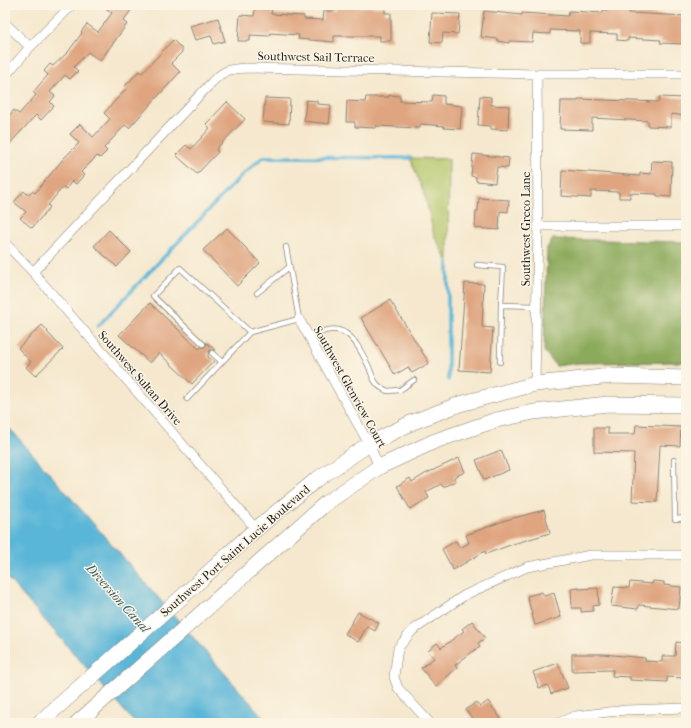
<svg xmlns="http://www.w3.org/2000/svg" width="691" height="728" font-family="'IM FELL French Canon',serif">
  <rect width="100%" height="100%" fill="#fcf5e5"/>
  <filter id="ink" filterUnits="userSpaceOnUse"><feTurbulence type="fractalNoise" baseFrequency=".025" numOctaves="2"/><feDisplacementMap in="SourceGraphic" scale="8" xChannelSelector="R" yChannelSelector="G"/><feConvolveMatrix kernelMatrix="1 2 1 2 8 2 1 2 1" color-interpolation-filters="sRGB"/></filter>
  <filter id="wash" filterUnits="userSpaceOnUse"><feTurbulence type="fractalNoise" baseFrequency=".012" numOctaves="4" result="noise"/><feDisplacementMap in="SourceGraphic" scale="16" xChannelSelector="R" yChannelSelector="G"/><feGaussianBlur stdDeviation="0.9" result="paint"/><feColorMatrix in="noise" values="0 0 0 0 0 0 0 0 0 0 0 0 0 0 0 0 0 1.4 0 .05"/><feComposite in="paint" operator="in"/></filter>
  <g filter="url(#wash)">
    <rect width="100%" height="100%" fill="#f5e8ce"/>
    <path fill="#b1c468" stroke="#667042" d="M410,158L449,159L448,262L434,235L425,196Z"/>
    <path fill="#8caa5c" stroke="#54633c" d="M553,239L686,242V362L578,363L556,366L544,351L547,248Z"/>
    <path fill="#5ab6d8" stroke="#3b697a" d="M5,424L14,433L268,723H135L5,575Z"/>
    <g fill="none" stroke-linecap="round" stroke-linejoin="round">
      <path stroke="#5ab6d8" stroke-width="3.5" d="M448,262V380
        M98,326L241,176L263,157L410,158"/>
    </g>
    <g id="blocks">
      <path fill="#dfa580" d="M102,5H135L123,21L127,24L100,61L88,52L74,67L78,71L70,79L65,75L50,92L55,96L50,102L54,106L41,120L36,115L5,149V120L14,110L19,114L36,95L33,92L48,75L44,71L50,64L53,66L68,52L82,33L81,32L87,24L98,32L112,13Z
        M609,5H619V10H629V13L686,16V44L660,43L661,40L628,38V41L617,40V34L590,33V43H580V31L550,30V34L533,33L532,42L509,41V43L498,41V39L481,37L484,11L522,15V13L568,16L569,11L603,13V10H609Z
        M336,6L385,7V13H391V41H380V36H334V42L298,39L299,35L270,33V36L250,35V41H238L240,15L254,16L255,8L272,9L271,14L304,16V19L323,20L324,11H335Z
        M432,13L460,14L458,34L443,33L442,43L430,42Z
        M218,18L225,41L214,44L211,36L195,40L190,26Z
        M173,40L182,49V52L171,63L180,72L129,128L125,125L104,148L107,151L100,158L97,156L81,172L84,175L76,184L72,181L66,189L63,187L48,205L50,207L32,228L20,218L26,212L14,202L24,191L28,195L32,191L35,193L64,158L79,143L70,134L80,124L93,137L110,119L104,113L127,88L125,86L139,71L142,73Z
        M389,95L400,96V101L432,102L433,95L444,96V104L462,106L460,129L444,128V126L420,124V128L376,126V128L355,127V122H346L347,101L365,102L366,97H389Z
        M480,96L491,97V105L509,106L508,130L491,129V126L478,125Z
        M659,97L686,98V116L671,114V127L648,126V121L592,118V130L560,129L561,101H578V99L659,102Z
        M265,98L290,99L289,124L263,122Z
        M306,100L317,101V104L331,105L329,124L304,121Z
        M227,102L245,119L216,149L218,152L197,174L176,155L186,145L191,149L210,128L206,124Z
        M473,154L509,158L508,168L497,167L495,183L476,181V177L471,176Z
        M652,161L672,162L671,197L657,196V194L630,193V198H619V192L591,191V198L561,196L562,170L640,176V173L651,174Z
        M479,198L509,200L508,212L500,211L499,230L475,228L476,211H478Z
        M227,228L260,263L237,286L203,250Z
        M109,230L131,252L117,267L94,246Z
        M465,283L484,284L482,327L493,328L490,372L459,370Z
        M390,300L429,363L412,373L408,367L395,375L361,318Z
        M150,303L199,349L201,347H205L207,345L206,342L215,350H210L208,353V357L214,361L192,384L159,353L150,363L119,335Z
        M42,325L48,331L47,332L63,349L35,376L26,367L31,362L18,348Z
        M636,425L681,427L680,446L660,445L657,502L632,501L634,453L594,452V428H608V434H635Z
        M501,450L509,470L484,480L476,460Z
        M459,458L465,472L454,477L456,481L443,487L441,484L426,492L429,498L410,509L397,486L410,478L412,482L425,474Z
        M544,510L550,533L513,544L486,554L485,551L453,570L442,549L456,541L460,548L469,543L466,535L506,520Z
        M653,581L664,582V585L681,587L679,609L639,605L638,609L611,606L614,587L629,588L630,582L652,584Z
        M579,588V589L598,588L599,605L593,606V611L581,612V608H572L571,589Z
        M542,592L544,596L554,593L561,617L535,625L527,596Z
        M358,612L379,623L375,631L367,626L358,642L345,634Z
        M472,621L485,638L478,643L480,646L455,665L457,668L436,686L421,668L434,658L428,651L437,643L441,648L464,631L462,629Z
        M676,642L685,643L683,678L667,677V682L630,680V677L612,676L613,670L572,671V654H603L645,658V661L662,662V656H675Z
        M558,663L568,688L551,694L548,685L539,688L533,672Z
        M488,701L501,719L496,723H476L466,710L476,702L480,707Z"/>
    </g>
  </g>
  <g filter="url(#ink)">
    <use href="#blocks" fill-opacity="0" stroke="#888275" stroke-width="1"/>
    <g fill="none" stroke-linecap="round" stroke-linejoin="round">
      <g stroke="#888275" stroke-width="6">
        <path id="service" d="M477,265L503,267L501,305L537,306
          M257,293L289,267
          M309,338C343,317 355,338 369,367C371,372 373,380 377,384C379,387 384,389 387,391L400,390L414,380
          M203,344L153,296L180,268L250,332
          M212,353L222,362
          M500,362L501,305
          M187,399L250,332L299,319L286,247
          M674,460L675,519L686,518"/>
      </g>
      <g stroke="#888275" stroke-width="10">
        <path id="minor" d="M5,23L30,47
          M5,76L30,47L72,5
          M538,226H686
          M5,243L33,272L256,529
          M33,272L212,82C224,70 229,69 246,68L537,74H686
          M299,319L369,444L379,467
          M535,384L538,226L537,74
          M430,723L398,688L394,677L398,648L413,630L465,595L527,567L591,555H686
          M558,723L575,716L626,710L686,708"/>
      </g>
      <g stroke="#888275" stroke-width="16">
        <path id="primary" d="M39,723L182,597L256,529L316,480L369,444L413,422L460,404L535,384L612,376L686,378
          M77,723L326,503L379,467L435,441L496,420L534,412L608,404L686,405"/>
      </g>
      <use href="#service" stroke="#fff" stroke-width="4.5"/>
      <use href="#minor" stroke="#fff" stroke-width="9"/>
      <use href="#primary" stroke="#fff" stroke-width="15"/>
    </g>
  </g>
  <g text-anchor="middle" dominant-baseline="central" stroke-width="3" stroke-linejoin="round" paint-order="stroke">
    <g font-size="12" fill="#1c1c1c" stroke="#fcf5e5">
      <text transform="translate(316 57) rotate(1)">Southwest Sail Terrace</text>
      <text transform="translate(526 229) rotate(-90)">Southwest Greco Lane</text>
      <text transform="translate(140 378) rotate(49)">Southwest Sultan Drive</text>
      <text transform="translate(350 387) rotate(61)">Southwest Glenview Court</text>
      <text transform="translate(235 551) rotate(-41)">Southwest Port Saint Lucie Boulevard</text>
    </g>
    <g font-size="13" font-style="italic" fill="#355a67" stroke="#fcf5e5">
      <text transform="translate(118 598) rotate(48)">Diversion Canal</text>
    </g>
  </g>
  <rect width="691" height="728" fill="none" stroke="#fcf5e5" stroke-width="20"/>
</svg>
